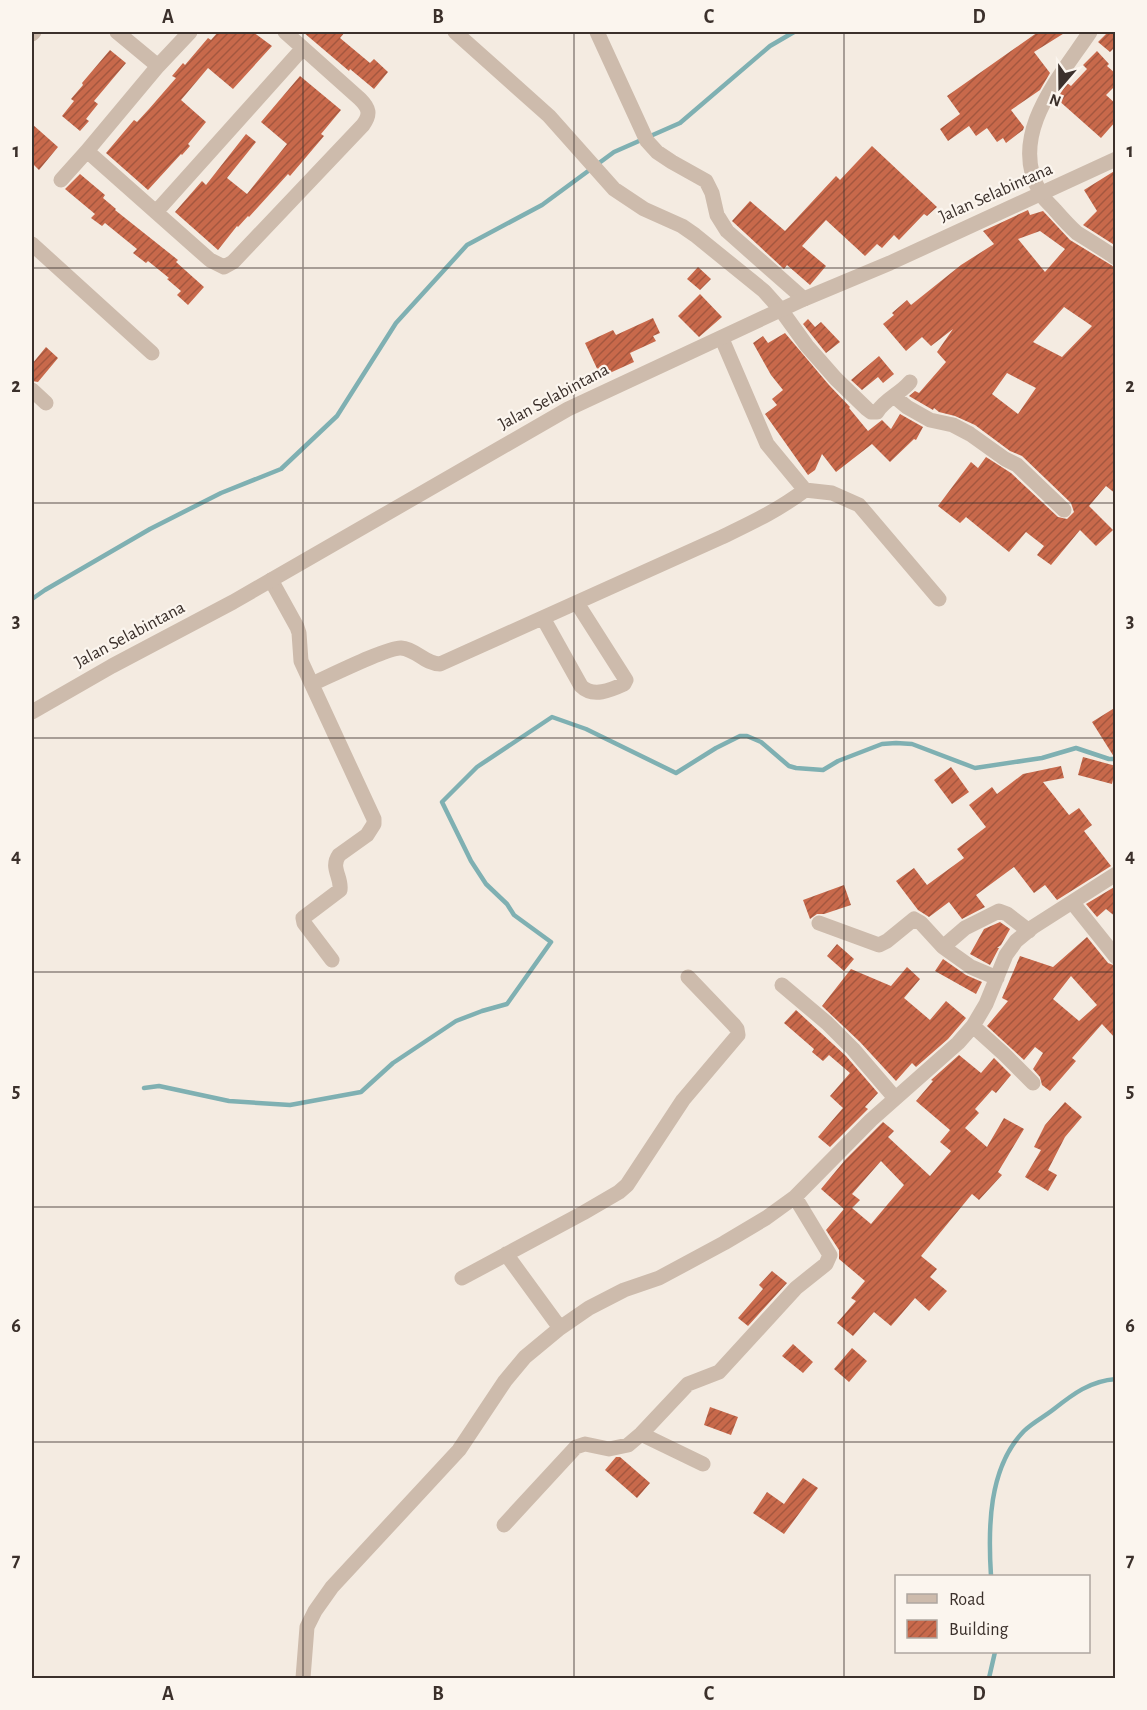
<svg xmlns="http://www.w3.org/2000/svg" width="1147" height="1710" font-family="'Alegreya Sans',sans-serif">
  <defs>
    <pattern id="building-hatch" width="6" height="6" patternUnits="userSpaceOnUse" patternTransform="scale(1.5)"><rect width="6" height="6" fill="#c8694b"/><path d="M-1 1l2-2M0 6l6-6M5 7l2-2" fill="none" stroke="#a4573f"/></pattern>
  </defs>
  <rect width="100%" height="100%" fill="#f4ebe1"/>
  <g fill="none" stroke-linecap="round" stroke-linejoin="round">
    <path stroke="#7fb0b2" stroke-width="4.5" d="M32,599L45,590L150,529L221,493L281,469L337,416L396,323L467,245L542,205L614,152L680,123L770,46L794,32
      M144,1088L159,1086L229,1101L290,1105L361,1092L393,1063L456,1021L482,1011L507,1004L551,942L514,915L507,904L486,884L471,861L442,802L477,767L552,717L586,729L676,773L716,748L740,736H747L761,742L789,766L796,768L823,770L838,761L882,744L896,743L912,744L975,768L1042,758L1076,748L1109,759H1116
      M991,1576C988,1529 988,1468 1024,1431C1033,1422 1044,1417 1054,1409C1073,1394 1090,1381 1116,1379
      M989,1678L995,1652"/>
  </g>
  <path fill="url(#building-hatch)" fill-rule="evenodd" d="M218,32H253L272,46L233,89L208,68L181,100L206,122L188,144L190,146L182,155L181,154L148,190L106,153L134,120L137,122L149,109L176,78L172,76L183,63L185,65L208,38L211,40Z
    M303,32H345L340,38L370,63L374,59L388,72L374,89L350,69L349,71Z
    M1038,32H1066L1034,52L1050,73L1040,90L1011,110L1024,127L1023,130L1006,143L1003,138L997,142L987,128L976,136L969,126L948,141L940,129L960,114L947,96Z
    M1108,32H1116V46L1110,52L1098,42Z
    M110,50L126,63L94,101L98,104L86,119L89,121L80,131L62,116L74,101L71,99L83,85L82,83Z
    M1097,51L1109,64L1107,66L1116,74V85L1106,95L1116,104V121L1101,138L1057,99L1067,83L1071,86L1087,69L1083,65Z
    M300,76L341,110L321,134L324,136L290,176L288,174L249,217L248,216L238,227L237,226L218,250L175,212L202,181L206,185L246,134L256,142L227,178L247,194L287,144L261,122Z
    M32,124L58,147L39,170L32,163Z
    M872,146L937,207L927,216L924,214L899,240L894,235L882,248L877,244L865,256L826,220L802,246L826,266L810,285L787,265L784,269L732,221L750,201L785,231L836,176L840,180Z
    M1116,170V246L1083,225L1097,211L1084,190Z
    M80,174L105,195L103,198L116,209L115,210L178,260L176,262L204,287L188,305L177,295L181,291L167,279L169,278L148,261L146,263L133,253L137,249L105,223L102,226L91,218L95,214L65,189Z
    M1028,210L1030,215L1043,211L1070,240L1116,268V494L1106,486L1089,506L1113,530L1096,546L1080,530L1051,565L1037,555L1044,546L1026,532L1009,552L966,517L960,523L938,506L971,462L978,468L986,457L1011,473L1058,517L1067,519L1074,512L1071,503L1022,456L1010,451L975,425L955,416L939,412L934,408L933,410L909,396L915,391L919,393L946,362L937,352L953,329L931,346L922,337L906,351L883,324L894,315L892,313L907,300L911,305L961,265L994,244L983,231ZM1040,231L1065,249L1045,272L1018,239ZM1064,307L1092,326L1062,357L1033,342ZM1007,373L1036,388L1018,414L992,394Z
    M698,267L711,279L700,290L687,279Z
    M700,294L722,317L699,337L678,316Z
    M653,318L660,333L653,336L656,341L630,353L634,362L601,377L585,343L613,330L616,335Z
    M808,319L815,327L821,322L840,342L826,353L803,324Z
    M785,333L829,385L850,407L849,408L868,431L882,420L891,429L900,414L923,427L916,440L914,439L890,462L872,444L836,472L822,454L815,470L808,475L765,414L777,405L772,399L783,390L771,375L753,343L763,336L768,343Z
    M46,347L58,358L38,382L32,381V364Z
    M879,356L894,374L883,383L878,377L862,390L851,380Z
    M1116,707V760L1092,722Z
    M1083,757L1116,766L1112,784L1078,775Z
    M1061,766L1064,778L1043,782L1069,815L1079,808L1092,825L1084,831L1111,866L1057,900L1045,885L1034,893L1014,867L976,895L985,907L962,919L949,902L929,917L918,910L896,881L914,868L927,885L964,858L957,849L986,827L969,805L992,787L997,794L1023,774Z
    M951,767L969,792L952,804L934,780Z
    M844,885L851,905L824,914H817L810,919L803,900Z
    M1116,886V917L1106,909L1097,917L1086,904Z
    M1000,922L1010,929L1001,945L997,948H999L990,965L970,954L984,929Z
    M1087,937L1108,963L1116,966V1039L1102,1024L1072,1058L1076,1061L1050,1091L1042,1085L1040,1077L1033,1069L1043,1053L1035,1047L1024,1060L987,1026L1008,1001L1002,998L1020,956L1053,967ZM1071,976L1097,1005L1079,1021L1053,999Z
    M837,944L854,959L844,971L827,956Z
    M943,959L966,975L982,982L976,994L935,971Z
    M907,967L920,979L904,998L930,1020L946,1001L966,1018L948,1039L916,1067L912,1063L896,1081L860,1042L822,1006L851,969L891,986Z
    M796,1010L846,1056L878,1093L865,1107L868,1109L830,1147L818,1137L843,1108L830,1096L850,1073L829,1055L823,1061L812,1052L814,1049L784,1023Z
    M959,1055L981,1073L994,1058L1011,1075L996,1093L992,1090L975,1109L979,1113L965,1128L987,1147L1004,1118L1024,1129L998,1172L1002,1175L979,1200L972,1194L921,1256L937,1269L930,1277L947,1291L929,1311L915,1298L891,1326L874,1312L853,1336L837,1323L856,1301L851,1298L865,1281L839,1259V1250L826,1230L844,1209L821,1189L845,1160L883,1122L894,1131L888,1137L930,1176L951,1151L940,1142L950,1130L916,1101L933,1081L931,1080ZM881,1161L904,1185L871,1224L852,1208L860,1200L852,1194Z
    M1065,1102L1082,1117L1065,1137L1048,1170L1057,1175L1048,1191L1025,1177L1041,1150L1034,1147L1045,1125Z
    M772,1271L787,1283L748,1326L738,1318L763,1289L759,1285Z
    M793,1344L813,1362L803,1373L782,1356Z
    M852,1348L867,1361L849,1382L834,1369Z
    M710,1407L738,1417L731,1435L704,1425Z
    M616,1457H620L650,1483L637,1498L605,1470Z
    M803,1478L818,1488L784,1534L753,1513L767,1492L784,1504Z"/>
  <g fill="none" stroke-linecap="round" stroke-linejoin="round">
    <path stroke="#cdbbac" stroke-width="15" d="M117,32L158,66
      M190,32L158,66L87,151L210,260L224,267L233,262L363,125C371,114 369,108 360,99L285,32
      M455,32L549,116L614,189L644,209L682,226L695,235L764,291L781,310L807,346L836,379L867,409L871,412H877C885,399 900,394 910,382
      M597,32L647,141L657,152L672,162L706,181L712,193L717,215L727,231L804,299
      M1090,32C1060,77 1007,135 1040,192C1043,199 1050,204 1055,210C1062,218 1069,226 1077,233C1090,241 1103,249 1116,258
      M32,34L34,32
      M61,180L87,151
      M156,212L303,48
      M32,244L152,353
      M722,339L767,444L805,490L832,493L859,505L939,599
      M32,390L46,403
      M895,397L907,407L930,420L953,425L970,434L1005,459L1017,465L1064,510
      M271,580L297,627L299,633L301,661L374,819V824L367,835L339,855C330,868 342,877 340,890L303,918L304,923L332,960
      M543,618L581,686C593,698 611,690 624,684L626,680L577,603
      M312,684C328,677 388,647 401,648C416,649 425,664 440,664L722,537C751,523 779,510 805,490
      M1072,902L1116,957
      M819,923L879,945L887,941L914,919L921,923L943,947L965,928L999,911L1007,914L1029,931
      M943,947L971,967L997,978
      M782,985L827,1023L853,1049L895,1098
      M973,1026L1004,1054L1033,1083
      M506,1254L560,1328
      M462,1278L583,1213L619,1192L627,1185L683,1100L738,1035L737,1029L734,1025L688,977
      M641,1434L703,1464
      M504,1525L576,1447L585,1444L609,1449L628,1445L641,1434L688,1384L719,1372L796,1288L826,1264L830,1255L795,1197
      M303,1678L307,1627L315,1611L332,1587L459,1450L505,1381L525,1357L560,1328L589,1308L624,1290L659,1278L724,1243L766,1218L795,1197L871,1120L958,1043L973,1026L986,1004L1006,955L1016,941L1033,927L1116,874"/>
    <path stroke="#cdbbac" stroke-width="15" d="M32,712L112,666L233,602L568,409L804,299L890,263L1116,159"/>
  </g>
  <path fill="none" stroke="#3b302b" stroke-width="1.5" stroke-opacity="0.55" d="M303,32V1678M574,32V1678M844,32V1678M32,268H1116M32,503H1116M32,738H1116M32,972H1116M32,1207H1116M32,1442H1116"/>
  <g text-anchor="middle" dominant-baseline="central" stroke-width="4.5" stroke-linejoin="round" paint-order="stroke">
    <g font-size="18" fill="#3b302b" stroke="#fbf5ee">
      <text transform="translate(996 193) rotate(-24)">Jalan Selabintana</text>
      <text transform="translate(554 397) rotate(-28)">Jalan Selabintana</text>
      <text transform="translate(130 635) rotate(-28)">Jalan Selabintana</text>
    </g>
  </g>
  <rect width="1147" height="1710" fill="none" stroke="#fbf5ee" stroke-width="66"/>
  <rect x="895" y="1575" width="195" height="78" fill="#fbf5ee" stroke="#aea6a0" stroke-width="1.5"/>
  <rect x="907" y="1594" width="30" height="9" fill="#cdbbac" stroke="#aea6a0" stroke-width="1.5"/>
  <text x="949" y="1605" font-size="18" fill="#3b302b">Road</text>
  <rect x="907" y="1620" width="30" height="18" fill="url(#building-hatch)" stroke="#aea6a0" stroke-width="1.5"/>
  <text x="949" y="1635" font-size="18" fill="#3b302b">Building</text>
  <g transform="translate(1060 87) rotate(200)" stroke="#fbf5ee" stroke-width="4.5" paint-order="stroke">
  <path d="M0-4.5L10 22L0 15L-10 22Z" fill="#3b302b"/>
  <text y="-9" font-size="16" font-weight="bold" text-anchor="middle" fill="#3b302b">N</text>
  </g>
  <rect x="33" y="33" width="1081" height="1644" fill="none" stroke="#3b302b" stroke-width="2"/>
  <g font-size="20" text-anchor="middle" font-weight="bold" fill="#3b302b">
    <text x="168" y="23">A</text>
    <text x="438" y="23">B</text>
    <text x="709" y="23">C</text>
    <text x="979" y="23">D</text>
    <text x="16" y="157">1</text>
    <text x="1130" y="157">1</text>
    <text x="16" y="392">2</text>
    <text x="1130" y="392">2</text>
    <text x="16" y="627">3</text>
    <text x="1130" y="627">3</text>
    <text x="16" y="862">4</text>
    <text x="1130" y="862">4</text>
    <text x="16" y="1097">5</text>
    <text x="1130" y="1097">5</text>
    <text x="16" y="1332">6</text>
    <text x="1130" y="1332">6</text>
    <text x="16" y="1566">7</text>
    <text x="1130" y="1566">7</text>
    <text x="168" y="1700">A</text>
    <text x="438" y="1700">B</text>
    <text x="709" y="1700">C</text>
    <text x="979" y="1700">D</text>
  </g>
</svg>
